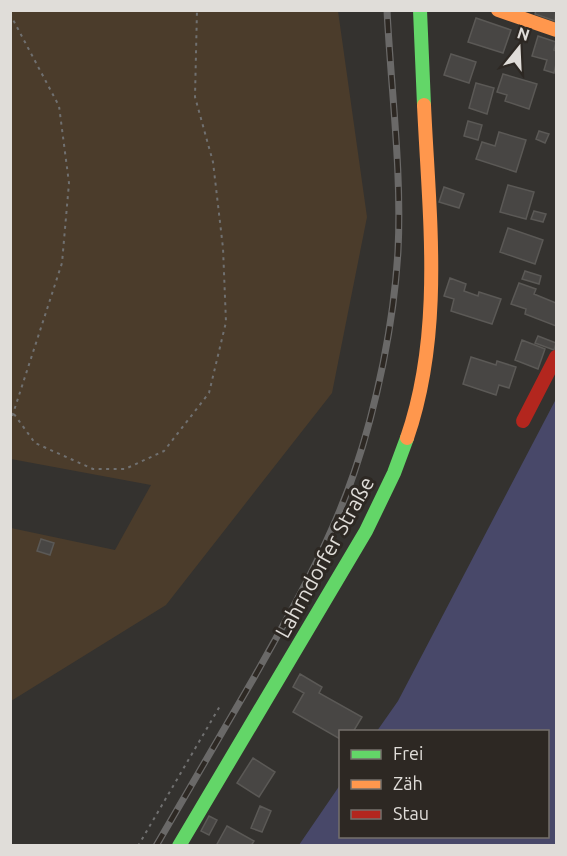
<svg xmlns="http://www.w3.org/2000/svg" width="567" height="856" font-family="Ubuntu,sans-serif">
  <rect width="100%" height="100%" fill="#34322f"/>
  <path fill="#4b3c2b" d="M11,11H338L367,217L332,393L166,605L11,701V528L115,550L151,485L11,459Z"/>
  <path fill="#484869" d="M556,399V845H299L340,785V836H548V732L377,731L398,701Z"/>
  <path fill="#484644" stroke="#5b5956" stroke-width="1.5" d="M536,10H556L555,21L535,14Z
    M476,18L511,30L503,53L468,42Z
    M538,36L556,42L554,50L556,51V64L554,73L544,70L547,60L532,56Z
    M451,54L476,62L469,83L444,75Z
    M503,74L537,84L529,109L505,101L507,95L497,92Z
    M476,83L494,88L487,114L469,108Z
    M468,121L482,125L478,140L464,136Z
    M539,131L549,134L545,143L536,139Z
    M499,132L526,140L516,172L476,159L482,142L495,146Z
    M508,185L534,192L526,219L500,212Z
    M444,187L464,194L459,208L439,202Z
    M534,211L546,214L543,222L531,219Z
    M508,228L543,240L535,264L500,252Z
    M525,271L541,276L539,284L522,279Z
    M450,278L466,284L464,291L478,296L479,292L501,299L492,324L451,311L454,299L444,296Z
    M519,283L536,289L534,294L556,303V326L525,314L526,309L511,304Z
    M538,336L556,343L554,350L535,343Z
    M522,340L545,349L538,369L515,360Z
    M471,357L496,365L497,361L516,367L509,388L499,385L496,395L463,384Z
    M41,539L54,543L50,555L37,551Z
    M300,674L322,687L319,693L362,717L353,732H340V739L293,712L304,693L293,687Z
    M253,758L275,772L259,797L237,783Z
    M260,806L271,811L262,832L251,828Z
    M209,816L217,820L209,835L201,831Z
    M227,826L254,841L251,846H216Z"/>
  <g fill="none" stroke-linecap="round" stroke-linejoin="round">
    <path stroke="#707070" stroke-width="2" stroke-dasharray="3 4.5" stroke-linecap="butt" d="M10,14L59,106L69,183L62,263L10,423
      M14,414L35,443L93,469H125L164,451L209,393L226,322L223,248L213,162L195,97L197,10
      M138,846L220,706"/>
    <path stroke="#63d668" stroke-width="14" d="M420,10L424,105
      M179,846L366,531L394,473L407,438"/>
    <path stroke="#ff974d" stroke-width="14" d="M498,10L556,30
      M407,438C444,331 429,215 424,105"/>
    <path stroke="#b3261e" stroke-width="14" d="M523,421L556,357"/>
    <g stroke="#6a6968" stroke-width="7">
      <path id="rail" d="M156,846C188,791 220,736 252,681C290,614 329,546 354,473C377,405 394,322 398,251C402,171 391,90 387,10"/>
    </g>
    <use href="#rail" stroke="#2d2823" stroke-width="4.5" stroke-dasharray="14" stroke-linecap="butt"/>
  </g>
  <g text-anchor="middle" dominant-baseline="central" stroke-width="6" stroke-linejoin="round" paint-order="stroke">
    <g font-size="21" fill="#e0ddd9" stroke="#2d2823">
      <text transform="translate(324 557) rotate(-61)">Lahrndorfer Straße</text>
    </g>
  </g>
  <rect width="567" height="856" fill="none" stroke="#e0ddd9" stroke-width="24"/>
  <rect x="339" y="730" width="210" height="108" fill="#2d2823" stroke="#75706c" stroke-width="1.5"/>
  <rect x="351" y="750" width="30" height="9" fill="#63d668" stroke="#75706c" stroke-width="1.5"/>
  <text x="393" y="760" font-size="18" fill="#e0ddd9">Frei</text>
  <rect x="351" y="780" width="30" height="9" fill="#ff974d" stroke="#75706c" stroke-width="1.5"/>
  <text x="393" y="790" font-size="18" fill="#e0ddd9">Zäh</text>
  <rect x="351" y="810" width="30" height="9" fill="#b3261e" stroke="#75706c" stroke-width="1.5"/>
  <text x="393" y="820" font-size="18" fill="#e0ddd9">Stau</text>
  <g transform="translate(519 48) rotate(18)" stroke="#2d2823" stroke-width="4.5" paint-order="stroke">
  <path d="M0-4.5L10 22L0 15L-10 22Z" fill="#e0ddd9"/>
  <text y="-9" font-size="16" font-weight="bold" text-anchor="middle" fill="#e0ddd9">N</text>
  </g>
</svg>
